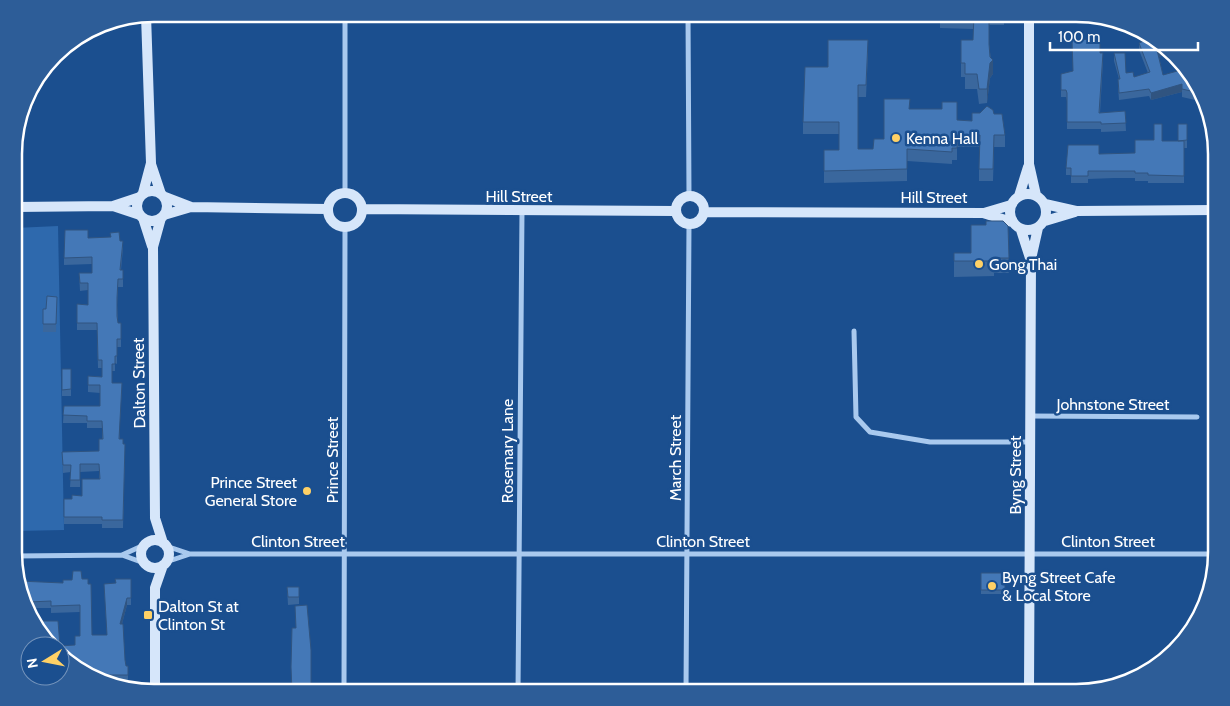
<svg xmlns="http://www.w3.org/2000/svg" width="1230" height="706" font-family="Cabin,sans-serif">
  <rect width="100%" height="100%" fill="#1b4f8f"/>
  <path fill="#2e69ad" d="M58,226L64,530L15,531V228Z"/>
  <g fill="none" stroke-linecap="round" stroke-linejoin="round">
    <path stroke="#a9c9ee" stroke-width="5" d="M345,14V192
      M688,14L689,196
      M854,331L856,417L870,432L930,442H1030
      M1030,416L1197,417
      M166,546L190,554
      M122,555L144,545
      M15,556L122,555L144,563
      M166,562L190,554H1216
      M344,692L345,227
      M518,692L522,211
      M686,692L689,224"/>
    <path stroke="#d6e6fa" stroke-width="10" d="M1029,14V164L1036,195
      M151,164L161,194
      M137 206a15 15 0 1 1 30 0a15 15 0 1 1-30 0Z
      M328 210a17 17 0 1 1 34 0a17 17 0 1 1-34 0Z
      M143,193L151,163L146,15
      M1010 212a18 18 0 1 1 36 0a18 18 0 1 1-36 0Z
      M1019,196L1028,167
      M676 210a14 14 0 1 1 28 0a14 14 0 1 1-28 0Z
      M165,197L191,207
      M1045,204L1076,211L1216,210
      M113,206L140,215
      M15,207L113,206L140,197
      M362,209L676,211
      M705,212L983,213L1012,222
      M984,213L1011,205
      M164,215L191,207L327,209
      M143,218L152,246
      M161,218L153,247L155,518L163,543
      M1045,221L1075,212
      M1021,230L1030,258
      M141 554a14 14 0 1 1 28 0a14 14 0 1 1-28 0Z
      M155,692V588L163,565
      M1029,692L1031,259L1038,228"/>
  </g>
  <path fill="#3a679d" d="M940,14H1004V25H989V45L993,74L990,78L987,103L979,104L977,89H965V77H961V40H973V29L940,28Z
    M1139,43L1166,53V54L1159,57L1163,75L1197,84L1195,100L1182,97V92L1151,100L1149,96L1119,100L1118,87V79H1119L1114,61V53L1126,73L1134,77L1148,73L1139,50Z
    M868,52L866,97H858V149H873L884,139L910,109L957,120L972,121L994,114L1005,135V147H994L993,181H979V147H957V160H952V164L907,161V181L824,183V150H839V134H803V122L828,67Z
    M1100,53L1103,61L1100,113L1125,111L1126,131L1101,132V129H1067V101L1066,97H1061V74L1073,71Z
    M1187,124V148H1184V183H1148V181H1135V178H1114L1088,179V183H1071V175H1066V168L1099,154L1135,153L1162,141H1178Z
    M1008,226L1009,273H994V276L954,277V253H971Z
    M88,238L120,241L123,248L121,270H123V287H118L117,305L118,323H121V347H117V364L115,363V371H112V383L120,439L123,444H125L123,528H102V524H64V499H72L82,496L99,479V471L80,472V487H70L71,472L63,473L62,452L99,451L102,439V428H87V423H63L64,406H100V393L88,392V376L102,377V368H98L97,330H77V304L88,305V290L80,291L79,273H92V264L64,265V258Z
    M57,297L56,332H43V309H46Z
    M1216,331V383H1214L1213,346Z
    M62,369H71V396H62Z
    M981,573L1005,575V594H981Z
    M131,579V605H127L122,624L125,660L126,666H128V682H116L84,673L60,646L75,645L80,636V612L51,613V608H29L19,581L63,583L72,580L92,635H107L116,583Z
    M287,587H299V604L288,605Z"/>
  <path fill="#305480" d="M1162,48L1166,53V54L1157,58V50Z
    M993,60V74L990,78L987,103V89L990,63Z
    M1182,84V92L1151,100V93Z
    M1197,84L1198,87L1195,100V92Z
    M127,598V605L120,631V624Z"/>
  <path fill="#4478b7" stroke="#305480" d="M941,14H989V44L990,57L993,60L990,63L987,89H979L977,74H965V63H961V40H973L974,14Z
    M1151,38L1162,48L1157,50L1163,75L1181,70L1182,69L1197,84L1195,92L1182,89V84L1151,93L1149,89L1119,93L1118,79H1120L1114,53H1125L1126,73L1133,72L1134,77L1150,72L1139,43Z
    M1100,39V53H1103L1099,113L1125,111L1126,123L1101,124V122H1067V93L1066,90H1061V74L1073,71L1072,40Z
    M828,40H868L866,85H858V149H873L874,139H884V99H910L909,109H942V102H957V120L972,121V113H980L987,106L993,110L994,114H1002L1005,135H994L993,169H979L980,135H957V148H952V152L907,149V169L824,171V150H839V122H803L805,67H828Z
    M1154,124H1162V141H1184V176L1148,175V173H1135V171H1088V176H1071V168H1066L1068,145H1099V154L1135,153V140H1154Z
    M1178,124H1187V140L1178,141Z
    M986,221H1003L1008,226L1009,258H994V261H954V253H971V225H986Z
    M65,230H88V238L111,237L110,233L119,232L120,241H123L120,270H123V279H118L117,298V316L118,323H121V339H117V356H115V364H112V383H122L119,439H123V444H125L123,520H102V517H64V499H72V495L82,496V479H100L99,464H80V480H70L71,465H63L62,452L99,451V439H103L102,421H87V416L63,415L64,406H100V385H88V376L102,377V360H98L97,323H77V304L88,305V283H80L79,273H92V257L64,258Z
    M47,296L57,297L56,324H43V309H46Z
    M1213,331H1216V368H1214Z
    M62,369H71V389L62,390Z
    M73,571H81L82,579H88V584H91L92,635H107L104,584L116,583L115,579H131V598H127L120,624H123L125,660L126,666H128V675H96V677L84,673L60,651V646H55L37,629L34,621H58L60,646L75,645V636H80V605L51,606V601L29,602V606L19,581L63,583V580H72Z
    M981,573H1002L1005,575V590H981Z
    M287,587H299V597H288Z
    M307,605L311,650V692H292L291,667L292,628H296L295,606Z"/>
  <g fill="#ffd166" stroke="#1b4f8f" stroke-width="2">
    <circle cx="896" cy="138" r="5"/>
    <circle cx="979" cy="264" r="5"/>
    <circle cx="307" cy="491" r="5"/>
    <circle cx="992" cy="586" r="5"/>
    <rect x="143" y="610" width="10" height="10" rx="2.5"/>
  </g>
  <g text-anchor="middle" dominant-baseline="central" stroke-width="5" stroke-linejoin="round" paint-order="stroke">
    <g font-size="16" fill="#fff" stroke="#1b4f8f" text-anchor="start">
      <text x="906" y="138">Kenna Hall</text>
      <text x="989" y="264">Gong Thai</text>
      <text x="297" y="482" text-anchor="end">Prince Street<tspan x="297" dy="18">General Store</tspan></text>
      <text x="1002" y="577">Byng Street Cafe<tspan x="1002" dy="18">&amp; Local Store</tspan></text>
      <text x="158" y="606">Dalton St at<tspan x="158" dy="18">Clinton St</tspan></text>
    </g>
    <g font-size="16" fill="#fff" stroke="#1b4f8f">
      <text x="519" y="196">Hill Street</text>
      <text x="934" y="197">Hill Street</text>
      <text transform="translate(139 383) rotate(-91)">Dalton Street</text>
      <text x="1113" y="404">Johnstone Street</text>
      <text transform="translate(507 451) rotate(-90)">Rosemary Lane</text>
      <text transform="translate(675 458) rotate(-90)">March Street</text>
      <text transform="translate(332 460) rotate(-90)">Prince Street</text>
      <text transform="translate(1015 475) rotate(-90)">Byng Street</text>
      <text x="298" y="541">Clinton Street</text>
      <text x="703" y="541">Clinton Street</text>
      <text x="1108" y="541">Clinton Street</text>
    </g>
  </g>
  <path d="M0 0H1230V706H0ZM154 22H1076A132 132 0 0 1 1208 154V552A132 132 0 0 1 1076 684H154A132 132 0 0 1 22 552V154A132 132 0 0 1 154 22Z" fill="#2d5d98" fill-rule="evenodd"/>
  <path fill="none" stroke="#fff" stroke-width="2.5" d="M154 22H1076A132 132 0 0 1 1208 154V552A132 132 0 0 1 1076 684H154A132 132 0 0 1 22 552V154A132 132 0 0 1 154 22Z"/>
  <g transform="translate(45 661) rotate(260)"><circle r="24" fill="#1b4f8f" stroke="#7695bc"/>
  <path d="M0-4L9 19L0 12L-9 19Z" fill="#ffd166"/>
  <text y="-8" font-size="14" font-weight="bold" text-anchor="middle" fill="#ffffff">N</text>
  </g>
  <path d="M1050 42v8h148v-8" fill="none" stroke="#ffffff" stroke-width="2.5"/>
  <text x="1058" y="42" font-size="15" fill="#ffffff" stroke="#1b4f8f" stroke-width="4" paint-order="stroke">100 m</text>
</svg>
